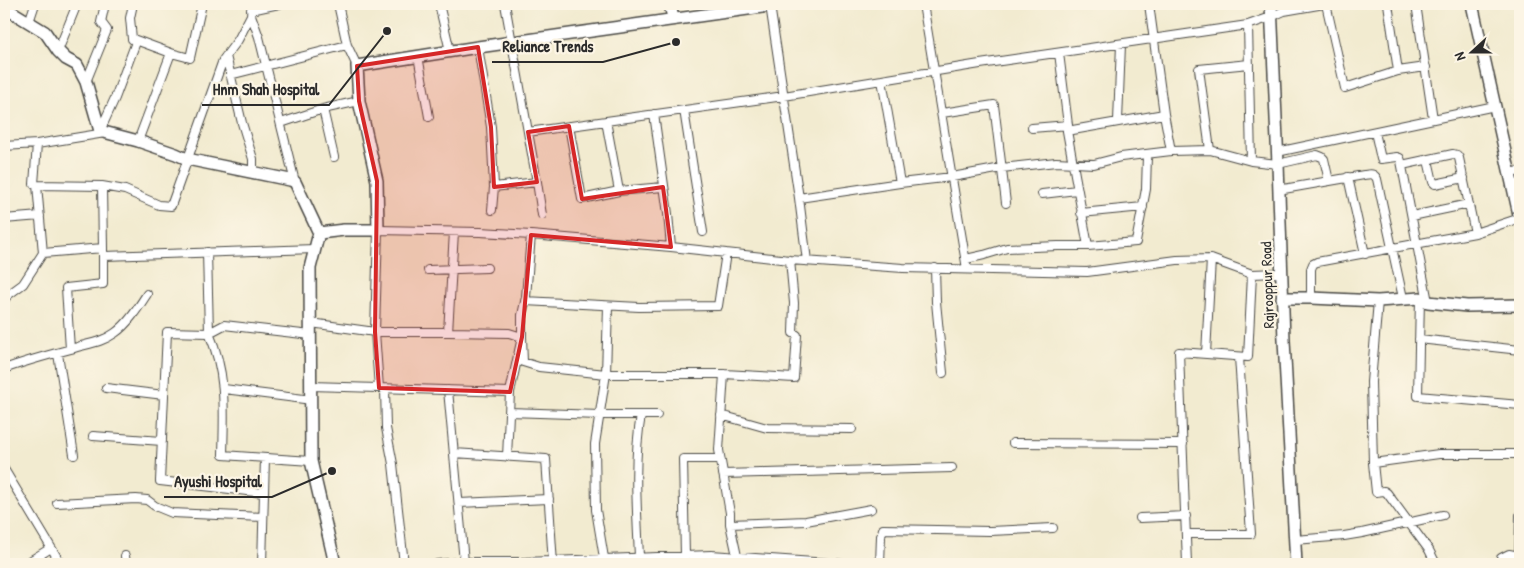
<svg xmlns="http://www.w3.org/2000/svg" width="1524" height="568" font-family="'Patrick Hand',sans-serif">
  <rect width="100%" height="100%" fill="#fcf5e5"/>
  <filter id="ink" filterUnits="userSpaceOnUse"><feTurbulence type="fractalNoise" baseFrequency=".02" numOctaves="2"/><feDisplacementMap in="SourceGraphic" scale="10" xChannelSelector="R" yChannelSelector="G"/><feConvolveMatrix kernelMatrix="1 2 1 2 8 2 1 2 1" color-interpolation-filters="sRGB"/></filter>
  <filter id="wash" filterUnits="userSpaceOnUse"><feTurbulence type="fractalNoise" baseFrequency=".0096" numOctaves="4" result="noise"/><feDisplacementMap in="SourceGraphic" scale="20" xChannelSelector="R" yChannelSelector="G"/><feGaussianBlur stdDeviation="1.12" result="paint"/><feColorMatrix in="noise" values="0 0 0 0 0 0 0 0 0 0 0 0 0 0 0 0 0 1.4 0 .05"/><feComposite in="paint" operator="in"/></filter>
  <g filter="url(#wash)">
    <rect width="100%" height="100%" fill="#f2ebd0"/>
  </g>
  <g filter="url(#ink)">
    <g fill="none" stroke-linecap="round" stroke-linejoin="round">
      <g stroke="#494844" stroke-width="10">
        <path id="street" d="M338,4L347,45L357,66
          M439,4L450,51
          M923,4L967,269
          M1149,4L1164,114L1171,151
          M1326,4L1345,88L1398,71L1426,67
          M1388,4L1398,71
          M1416,4L1433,119
          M770,5L799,198L807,261
          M251,10L279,4
          M251,15L259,37L295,182
          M29,22L35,4
          M1248,25L1251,161
          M133,39L171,53L190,58L202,4
          M478,47L491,127L494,187
          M58,51L77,4
          M1059,53L1068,125L1067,131L1088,246
          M226,56L242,123L253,159V173
          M418,56L429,117
          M230,75L347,45
          M882,80L900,183
          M86,82L107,30L101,22L105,4
          M684,110L703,232
          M942,113L994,105L1006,203
          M654,114L668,214L671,247
          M606,121L619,191
          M1118,121L1121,44
          M281,123L323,109
          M569,126L582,199L619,191L663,187
          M1032,128L1068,125
          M100,131L115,98L136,42L132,39L130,18L133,4
          M1067,131L1164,114
          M528,132L784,96L980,64L1248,25L1271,17L1284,11L1324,4
          M1375,132L1381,159L1397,157L1400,158L1401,161L1428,302
          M138,141L171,53
          M37,144L105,133
          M4,146L37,144L34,184L37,185L43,253L23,284L8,295L4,300
          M1210,150L1199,69L1249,64
          M1277,152L1495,106
          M334,157L323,109L359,101
          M1428,160L1433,182L1435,184L1464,178
          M1402,165L1453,154L1457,155L1459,158L1475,233
          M1510,173L1520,171
          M1348,177L1365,254
          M537,182L542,215
          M37,185L102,186L125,190L159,205L171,206L223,60L238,40L251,15L252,4
          M102,186L103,248
          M1278,190L1364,175C1370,174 1374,173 1377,179L1403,298
          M1042,194L1077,190
          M799,198L900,183L952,177L1002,168L1056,162L1094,164L1121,157L1171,151L1210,150L1251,161L1278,164L1317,155L1322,157L1324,159L1329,181
          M492,210L494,187L537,182L505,4
          M1081,213L1143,207
          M1412,216L1469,204
          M4,219L40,216
          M207,252L209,333C227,374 224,412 223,455L311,461
          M43,253L103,248V284L66,288L70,349
          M104,256L315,249
          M966,259L984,255L1007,248L1058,246H1088L1136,242L1146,189L1147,155
          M935,268L936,302L943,373
          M428,270L487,268
          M1311,298V269L1313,264L1317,262L1475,233L1520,218
          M1420,298L1418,396L1520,405
          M525,301L639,307L718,306L726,253
          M1378,301L1371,382L1373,463L1439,454H1520
          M311,323L375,332H448L509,333L522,337L523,362L539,367L606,374H724L794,378L797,335L793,333L794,303L790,260
          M448,332L454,232
          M1419,339L1520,350
          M58,354L74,455
          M1206,354L1211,259
          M4,369C26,361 48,355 71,349C86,344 101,343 115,333C128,324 138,308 147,294
          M724,374L719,450L730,513V524L737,556
          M311,386L510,392
          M106,388L164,395
          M379,388L375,332L378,230L480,232L531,235L671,247L790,260L903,268L1087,272L1177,260L1211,259L1252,274L1281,273
          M224,389L312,400
          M385,389L386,428L393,464L404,564
          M448,390L464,562
          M509,412L600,415H657
          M721,415L767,428L852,429
          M93,436L162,441
          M1013,443L1183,444
          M454,453L546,459L553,564
          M507,457L510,392L522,337V315L526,297L531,235
          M1373,463L1376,492L1384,491L1387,493L1429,550L1436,564
          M4,469L61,564
          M723,474L952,468
          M264,493L160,481L167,332L209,333L224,325L311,335
          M57,503L136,499L147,500L155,506L172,513L263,517
          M459,503L549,499
          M1140,518L1186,516
          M730,524L806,521L871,509
          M1187,534H1251L1239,357
          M1295,540L1344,536L1362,533L1443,515
          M125,556L126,564
          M685,556L683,459H720
          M639,557C637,510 633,461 641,415
          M604,558L596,510L595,444L606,374L608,306
          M25,564L51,548
          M262,564L265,458
          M437,564L464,562H524L711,555L843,564
          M880,564L881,536L883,529L990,531L1053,528
          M1187,564L1179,352L1248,357L1252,274
          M1501,564V558L1509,554L1520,556
          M1519,564L1520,515"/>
      </g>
      <g stroke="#494844" stroke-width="14">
        <path id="secondary" d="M670,4L673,19
          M1271,4L1278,164L1284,340L1296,564
          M1472,4L1520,219
          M4,7L45,32L58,51L66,59L77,65L86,82L100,131L138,141L176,154L187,159L290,180L295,182L319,233
          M1282,298H1311L1378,301L1420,298L1428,302L1467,306L1520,305
          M335,564L311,461L310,268L319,233L344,230H378L377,181L359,101L357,66L478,47L783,4"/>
      </g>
      <use href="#street" stroke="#fff" stroke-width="8"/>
      <use href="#secondary" stroke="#fff" stroke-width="11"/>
    </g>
  </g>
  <path fill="#d62828" fill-opacity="0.2" stroke="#d62828" stroke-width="4" stroke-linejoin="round" d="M478,47L491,127L494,187L537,182L528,132L569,126L582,199L663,187L671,247L531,235L522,337L510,392L379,388L375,332L377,181L359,101L357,66Z"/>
  <g text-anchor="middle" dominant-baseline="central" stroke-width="4.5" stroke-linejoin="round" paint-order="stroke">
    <g font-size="15" fill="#2b2b2b" stroke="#fcf5e5">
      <text transform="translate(1267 285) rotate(-92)">Rajrooppur Road</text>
    </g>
  </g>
  <path fill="none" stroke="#2b2b2b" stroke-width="2" d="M676 42L603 62H492M387 31L329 105H202M332 471L272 497H164"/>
  <g fill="#2b2b2b" stroke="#fcf5e5" stroke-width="2">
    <circle cx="676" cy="42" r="5"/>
    <circle cx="387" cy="31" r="5"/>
    <circle cx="332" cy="471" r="5"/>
  </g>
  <g font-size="16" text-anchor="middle" font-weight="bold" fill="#2b2b2b" stroke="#fcf5e5" stroke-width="4.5" stroke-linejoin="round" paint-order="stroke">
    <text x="548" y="52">Reliance Trends</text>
    <text x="266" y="95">Hnm Shah Hospital</text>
    <text x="218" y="487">Ayushi Hospital</text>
  </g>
  <rect width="1524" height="568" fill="none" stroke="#fcf5e5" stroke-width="20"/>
  <g transform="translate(1472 52) rotate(249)" stroke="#fcf5e5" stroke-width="4" paint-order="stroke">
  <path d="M0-4L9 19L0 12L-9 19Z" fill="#2b2b2b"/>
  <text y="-8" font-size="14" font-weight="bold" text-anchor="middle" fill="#2b2b2b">N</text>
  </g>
</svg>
